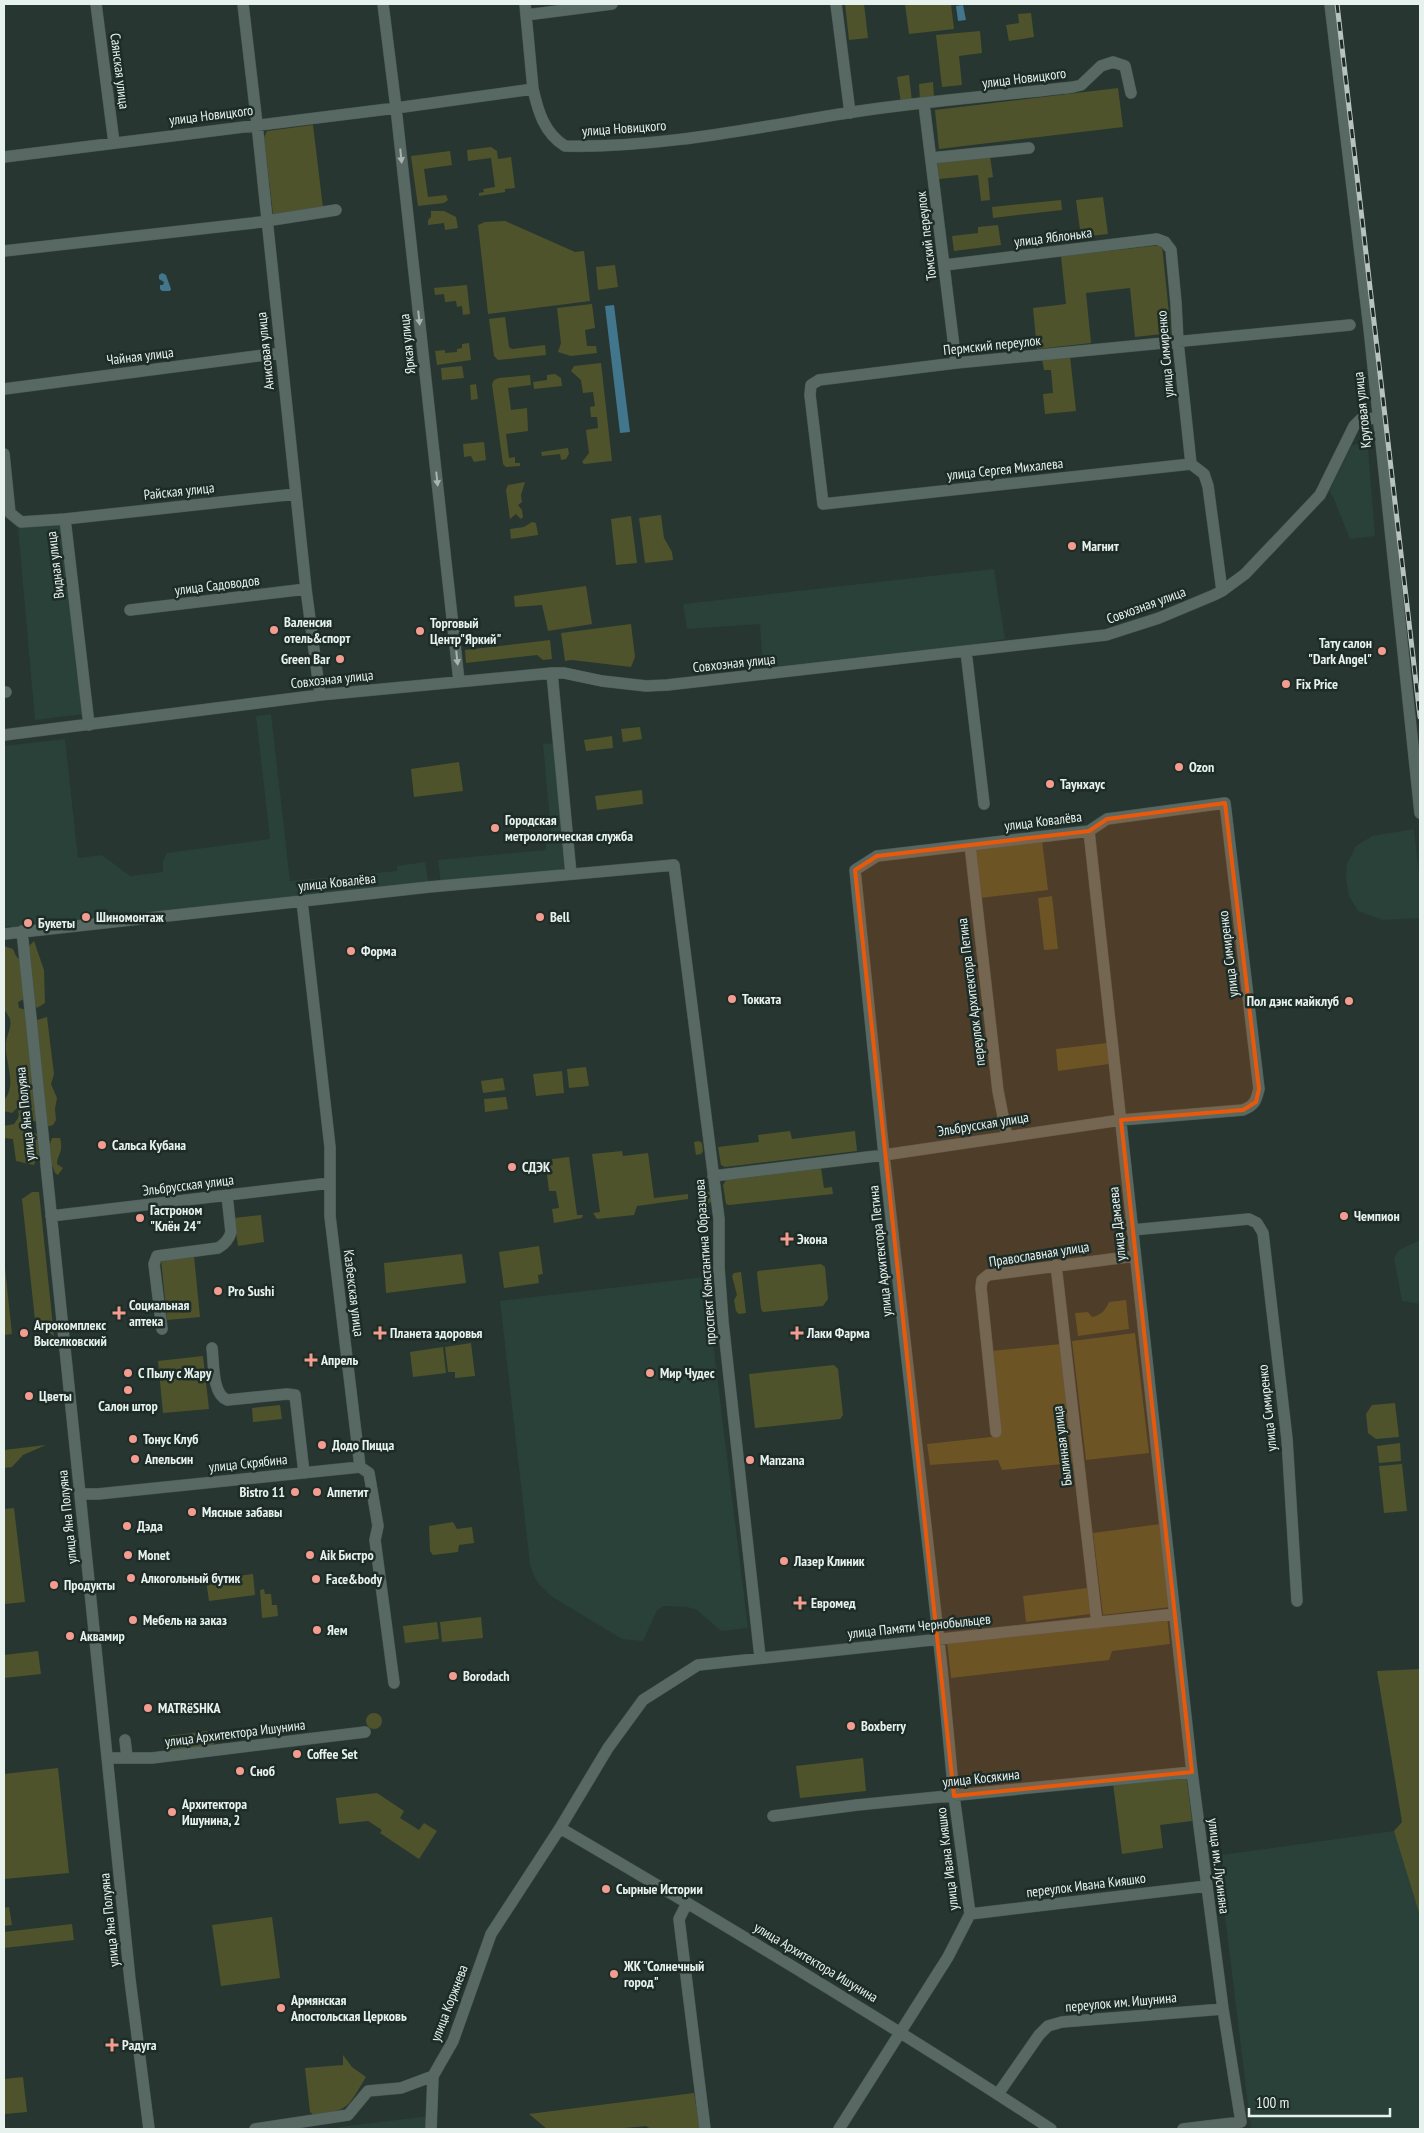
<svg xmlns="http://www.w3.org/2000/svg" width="1424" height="2133" font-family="'PT Sans Narrow',sans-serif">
  <rect width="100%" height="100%" fill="#273631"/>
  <path fill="#294139" d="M1365,443L1368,448L1375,536L1350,539L1334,499L1329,491L1352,445Z
    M60,524L84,714L35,720L18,528Z
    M994,569L1005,639L969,645L763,668L760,624L687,629L683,604Z
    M271,714L290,881L397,871V866L425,862L429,887L22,931L9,926L4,927V746L65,739L78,858L102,855L130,876L163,872V861L167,853L270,839L256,716Z
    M559,743L571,874L441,886L438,860L546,850L545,834L551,832L543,744Z
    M1414,829L1420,884V918L1382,920L1358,911L1349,896L1346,879L1347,864L1356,846L1372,836Z
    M1420,1240V1304L1402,1301L1394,1258L1399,1250Z
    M705,1277L748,1628L721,1631L697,1610L687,1607L664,1606L657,1610L643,1641L622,1639L551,1596L537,1582L533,1574L530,1564L500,1301Z
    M1394,1831L1420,1916V2129H1251L1221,1883L1218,1869L1223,1868L1221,1855Z
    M430,2116L431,2129H339V2127Z"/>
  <path fill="#4f532b" d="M845,4H864L868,38L849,40Z
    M905,4H951L954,29L909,34Z
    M1031,13L1034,37L1009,41L1006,25L1019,23L1018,14Z
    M980,31L982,53L959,56L962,85L942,87L936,35Z
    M909,75L912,101L901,103L897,77Z
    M933,82L934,98L920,100L919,84Z
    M1118,88L1123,127L939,149L935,110Z
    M313,125L323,208L273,214L264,138L267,131Z
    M491,147L497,151L498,159L511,157L515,188L505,189V192L479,196V193L484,192L483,189L495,187L491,158L468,161L467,150Z
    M450,151L452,165L424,169L428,197L446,195L448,200L444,203L418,206L411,156Z
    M990,156L993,177L988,178L990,200L981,201L978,175L939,179L937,162Z
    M1103,197L1108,234L1081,237L1076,200Z
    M1061,200L1062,210L993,218L992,207Z
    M431,211H444L456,217L458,228L445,230L444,223L428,225V220L431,217Z
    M505,221L575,252L584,251L590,301L488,314L478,225L485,222Z
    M998,225L1001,245L954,251L952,236L978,233V227Z
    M1162,245L1171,333L1135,337L1130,288L1086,293L1091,343L1037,349L1033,308L1066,304L1061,256Z
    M615,265L618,287L598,290L596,267Z
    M467,285L470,314L463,315L462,306L457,307L456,301L445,302L444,294L435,295L434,288Z
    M592,304L595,328L585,330L587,346H596L597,353L571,356L558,352L561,343L557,308Z
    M505,317L509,347L512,349L545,345L546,355L498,360L494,356L489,319Z
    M469,343L471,360L437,365L435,351L445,350V353L457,352V349L462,348V344Z
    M1070,356L1076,411L1045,414L1043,394L1053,393L1051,370H1044L1042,359Z
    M601,363L612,461L584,464L582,462L589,453L586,430L598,428L597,417H591L590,407L595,406L593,392L583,393L581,380L571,371L574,366Z
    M462,366L464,378L442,380L441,368Z
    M555,374L561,378L562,386L534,389L533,382L547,380V375Z
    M530,375L531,385L508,388L511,410L527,408L528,431L506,434L509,458L515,457V463H520V466L506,467L503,464L492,384L494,380L499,378Z
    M476,384L478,399L471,400L470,385Z
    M484,442L486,460L474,462L471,456L464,457L463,444Z
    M568,448L569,454L566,459L561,460L560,454L542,456L541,452Z
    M525,482L521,495L522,502L518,505L522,510L523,517L521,519L516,514L510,519L506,490L508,485Z
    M661,515L664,538L672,552L673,560L645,563L639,518Z
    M631,516L637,563L616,565L611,519Z
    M532,522L536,523L538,535L511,539L510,529L524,527Z
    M586,586L592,624L548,631L542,605L515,607L514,596Z
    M631,624L635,657L631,667L572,660L565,661L561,633Z
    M550,640L552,659L543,660L537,655L466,663L465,650Z
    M640,727L642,739L623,742L621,729Z
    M612,736L613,748L586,751L584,740Z
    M459,762L463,791L414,797L411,769Z
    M642,790L643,804L597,810L595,796Z
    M1042,840L1048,890L980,898L974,848Z
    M1052,896L1058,949L1044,950L1038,898Z
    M34,941L44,970L45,1003L37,1008L28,997L18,1002L19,1008L32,1011L34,1021L47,1017L54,1074L51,1084L57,1098L55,1109L56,1120L53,1125L42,1128L39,1120L30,1122L32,1131L50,1144L52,1138H60C64,1153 57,1154 57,1164L63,1168L58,1175L55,1173L53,1167L46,1165L44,1161L36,1160L34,1165L16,1161L13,1139L4,1138V1126L14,1124C19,1118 20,1115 17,1108L12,1113L4,1111V1100C18,1085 4,1061 6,1042C7,1034 12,1028 10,1019C9,1016 6,1012 4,1009V946L13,949L16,956L23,963L29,946Z
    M1107,1043L1109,1064L1058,1071L1056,1049Z
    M586,1067L589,1086L569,1088L567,1069Z
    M562,1071L564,1093L536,1096L533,1074Z
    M503,1078L505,1090L483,1093L481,1081Z
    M506,1097L508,1109L485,1112L484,1099Z
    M790,1131L792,1139L855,1131L857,1151L725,1167L721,1165L718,1147L759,1142L758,1135Z
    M699,1141L702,1143L703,1151L701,1154L696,1155L694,1142Z
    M622,1151L623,1156L648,1153L654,1198L688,1194V1199L637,1206L634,1215L597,1219L593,1213L600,1212L592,1154Z
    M569,1157L577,1215H583L582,1218L554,1223L552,1209L559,1208L556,1191H549L546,1167L553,1165L552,1159Z
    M821,1168L824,1188L832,1187L833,1194L729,1205L726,1204L723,1185L726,1180Z
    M702,1191L710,1192L711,1202L704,1206Z
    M32,1192H39L54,1336L45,1329H36L22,1199Z
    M261,1215L264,1242L238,1246L234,1218Z
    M539,1246L543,1274L538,1275L539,1283L504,1288L499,1252Z
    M462,1254L466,1283L386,1293L384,1263Z
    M194,1256L200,1317L167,1320L161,1259Z
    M4,1259L12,1334L4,1335Z
    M821,1264L825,1267L828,1299L823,1306L763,1312L761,1309L757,1273L758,1271Z
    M741,1272L746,1313L739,1314L736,1311L734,1300L737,1295L732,1276L734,1273Z
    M1126,1300L1129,1329L1078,1336L1075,1313L1088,1312L1092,1317C1101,1315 1105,1311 1109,1302Z
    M1135,1333L1149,1453L1086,1460L1072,1341Z
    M471,1343L475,1376L455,1378V1372H448L445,1347Z
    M1061,1344L1073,1463L1002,1470L998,1460L930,1465L927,1444L1000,1436L991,1351Z
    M443,1347L446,1373L413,1377L410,1352Z
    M203,1356L209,1409L163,1413L158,1361Z
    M834,1365L838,1369L843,1415L840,1419L755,1428L749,1374Z
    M1395,1403L1399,1437L1376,1439L1368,1433L1366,1414L1372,1405Z
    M280,1405L282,1419L253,1422L252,1408Z
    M1400,1443L1401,1461L1379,1463L1377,1446Z
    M46,1445L23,1455L12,1467L4,1468V1450Z
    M1402,1464L1407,1511L1384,1513L1379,1466Z
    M14,1508L25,1602L4,1604V1509Z
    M453,1522L457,1529L472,1527L474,1543L459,1545L458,1552L433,1555L430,1551L429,1526Z
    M1160,1524L1171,1607L1103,1615L1093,1533Z
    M253,1574L255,1595L209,1601L206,1580Z
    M1087,1588L1091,1614L1026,1622L1023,1596Z
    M264,1589L265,1594H271L272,1605H277L278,1616L262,1618L260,1590Z
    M1167,1616L1170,1644L1112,1651L1109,1660L951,1678L947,1641Z
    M481,1617L483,1638L442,1642L440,1622Z
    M437,1622L439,1639L405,1643L403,1626Z
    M38,1651L41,1674L4,1678V1655Z
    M1420,1669V1916L1394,1831L1402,1822L1377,1671Z
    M366 1721a8 8 0 1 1 16 0a8 8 0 1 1-16 0Z
    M207,1731L214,1736L215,1743L211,1746L171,1751L165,1748V1738L169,1736Z
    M863,1758L866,1791L800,1798L796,1766Z
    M58,1768L69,1873L4,1879V1774Z
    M1186,1774L1192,1821L1160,1825L1163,1848L1122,1854L1113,1783Z
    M377,1793L404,1811L400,1818L419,1830L424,1823L437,1831L419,1859L380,1833L382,1830L368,1821L339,1824L336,1798Z
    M9,1907L12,1925L4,1926V1908Z
    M272,1917L280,1978L221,1986L212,1925Z
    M72,1924L74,1940L4,1948V1932Z
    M343,2055L352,2067L366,2077C347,2108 350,2110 314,2115L310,2112L305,2068L343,2065Z
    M23,2077L27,2112L4,2114V2079Z
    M694,2093L700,2129H651L646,2126L614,2129H547L529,2114Z"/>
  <path fill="#41768d" d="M963,5L966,20L958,21L956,6Z
    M162,273L166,275L171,289L170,291H162L160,289V285H163L164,282L159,279V275Z
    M614,305L630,432L620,433L605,306Z"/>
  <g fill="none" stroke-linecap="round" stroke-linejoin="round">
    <g stroke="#475550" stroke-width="12">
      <path id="minor" d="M96,4L114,143
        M243,4L257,124L306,589L320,695
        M383,4L396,108L459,681
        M525,4L533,89
        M836,4L850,113
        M1330,4L1369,328L1420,813
        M526,15L612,4
        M924,104L956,363
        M4,157L396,108L533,89C538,111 544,133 565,146C660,148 753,128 847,113C922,101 998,96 1073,87L1081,85L1101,66L1113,62L1125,66L1131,93
        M931,158L1029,148
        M4,251L253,223L336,210
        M945,265L1157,239L1165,242L1171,250L1176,303L1178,342L1191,464
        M4,389L280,353
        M4,454L10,513L21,522L65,519L296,494
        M1191,464L823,504L810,395L811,385L819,380L956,363L1350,325
        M1191,464L1204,474L1208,486L1222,591
        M65,519L89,725
        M130,610L306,589
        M966,651L984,804
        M552,673L571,874
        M4,692H6
        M4,735L320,695L552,673H564L602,681L646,686L667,685L1106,635L1159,618L1214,595L1222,591L1245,574L1320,495L1354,426L1361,419L1378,418
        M1089,831L1192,1772L1223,2009L1241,2122L1183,2129
        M970,845L998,1091L1007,1136
        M302,901L330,1147V1216L360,1467L369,1473L378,1526L375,1540L394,1683
        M22,931L130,1980L149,2129
        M4,934L429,887L674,865L719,1219V1268L723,1322L760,1657
        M713,1176L884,1155L1121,1120L1243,1110C1255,1105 1256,1101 1259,1089L1225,803L1107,819L1089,831L877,856L855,870L884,1155L942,1669L954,1796L970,1914L948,1957L839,2129
        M51,1216L330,1183
        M1132,1230L1249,1219L1257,1223L1263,1233L1287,1439L1297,1601
        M1056,1265L1097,1623
        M162,1329L154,1264L157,1256L218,1248C225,1244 229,1240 231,1232L227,1195
        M212,1348C214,1363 212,1394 227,1400L287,1394L295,1395L304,1473
        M996,1432L981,1288L982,1280L988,1275L1135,1256
        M80,1494H98L360,1467
        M125,1740L127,1757
        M108,1758H152L365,1732
        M773,1816L857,1805L1192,1772
        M560,1828C726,1925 891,2024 1051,2129
        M687,1903L679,1919L705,2129
        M970,1914L1207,1886
        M998,2094L1039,2035L1048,2026L1062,2022L1223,2009
        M255,2129L348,2115L368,2091L401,2088L433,2076L453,2041L491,1934L560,1828L608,1748L643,1700L698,1665L1175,1614
        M431,2129L433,2076"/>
    </g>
    <use href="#minor" stroke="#586963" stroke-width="11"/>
    <g stroke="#b8c3bf" stroke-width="5">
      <path id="rail" d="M1337,4L1420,717"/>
    </g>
    <use href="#rail" stroke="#1d2c27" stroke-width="3" stroke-dasharray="9" stroke-linecap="butt"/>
  </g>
  <defs><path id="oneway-solid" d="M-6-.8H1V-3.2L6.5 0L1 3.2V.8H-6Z" transform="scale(1.25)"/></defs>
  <g fill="#a7b4af">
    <use href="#oneway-solid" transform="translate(401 156) rotate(84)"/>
    <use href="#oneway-solid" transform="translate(419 318) rotate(84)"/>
    <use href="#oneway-solid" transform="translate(437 479) rotate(84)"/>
    <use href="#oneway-solid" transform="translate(457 658) rotate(84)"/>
  </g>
  <path fill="#e8590c" fill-opacity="0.2" stroke="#e8590c" stroke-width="4" stroke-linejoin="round" d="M1225,803L1259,1089L1256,1102L1243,1110L1121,1120L1192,1772L954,1796L855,870L877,856L1089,831L1107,819Z"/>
  <g fill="#f59c91" stroke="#1d2c27" stroke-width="2">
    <circle cx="1072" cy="546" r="5"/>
    <circle cx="274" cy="630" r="5"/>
    <circle cx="420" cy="631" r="5"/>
    <circle cx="1382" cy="651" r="5"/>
    <circle cx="340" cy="659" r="5"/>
    <circle cx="1286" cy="684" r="5"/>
    <circle cx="1179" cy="767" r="5"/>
    <circle cx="1050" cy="784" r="5"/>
    <circle cx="495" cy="828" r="5"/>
    <circle cx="86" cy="917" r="5"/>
    <circle cx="540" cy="917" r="5"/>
    <circle cx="28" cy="923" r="5"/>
    <circle cx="351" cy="951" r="5"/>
    <circle cx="732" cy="999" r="5"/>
    <circle cx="1349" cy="1001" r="5"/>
    <circle cx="102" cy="1145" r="5"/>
    <circle cx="512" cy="1167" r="5"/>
    <circle cx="1344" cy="1216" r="5"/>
    <circle cx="140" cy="1218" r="5"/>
    <path d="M784.5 1231.5h5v5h5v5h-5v5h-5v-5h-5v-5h5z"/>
    <circle cx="218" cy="1291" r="5"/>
    <path d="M116.5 1305.5h5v5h5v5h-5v5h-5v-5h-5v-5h5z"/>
    <circle cx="24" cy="1333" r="5"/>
    <path d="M377.5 1325.5h5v5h5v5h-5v5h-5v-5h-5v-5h5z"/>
    <path d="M794.5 1325.5h5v5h5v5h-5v5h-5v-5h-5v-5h5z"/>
    <path d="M308.5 1352.5h5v5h5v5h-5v5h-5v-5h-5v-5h5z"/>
    <circle cx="128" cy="1373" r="5"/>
    <circle cx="650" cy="1373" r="5"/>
    <circle cx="128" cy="1390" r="5"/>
    <circle cx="29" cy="1396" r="5"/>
    <circle cx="133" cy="1439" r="5"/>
    <circle cx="322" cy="1445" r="5"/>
    <circle cx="135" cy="1459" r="5"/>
    <circle cx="750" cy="1460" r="5"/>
    <circle cx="295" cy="1492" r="5"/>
    <circle cx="317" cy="1492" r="5"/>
    <circle cx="192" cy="1512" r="5"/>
    <circle cx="127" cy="1526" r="5"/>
    <circle cx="128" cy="1555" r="5"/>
    <circle cx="310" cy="1555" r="5"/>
    <circle cx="784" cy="1561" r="5"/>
    <circle cx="131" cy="1578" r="5"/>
    <circle cx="316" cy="1579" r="5"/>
    <circle cx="54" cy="1585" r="5"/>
    <path d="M797.5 1595.5h5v5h5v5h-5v5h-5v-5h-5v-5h5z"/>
    <circle cx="133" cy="1620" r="5"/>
    <circle cx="317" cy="1630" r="5"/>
    <circle cx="70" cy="1636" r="5"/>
    <circle cx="453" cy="1676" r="5"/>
    <circle cx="148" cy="1708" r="5"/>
    <circle cx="851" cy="1726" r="5"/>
    <circle cx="297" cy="1754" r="5"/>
    <circle cx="240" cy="1771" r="5"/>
    <circle cx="172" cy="1812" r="5"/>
    <circle cx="606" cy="1889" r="5"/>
    <circle cx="614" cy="1974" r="5"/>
    <circle cx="281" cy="2008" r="5"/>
    <path d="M109.5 2037.5h5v5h5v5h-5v5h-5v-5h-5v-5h5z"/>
  </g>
  <g text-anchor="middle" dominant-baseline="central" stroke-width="5" stroke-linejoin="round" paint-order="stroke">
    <g font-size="14" fill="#e7f1ed" stroke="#1d2c27">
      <text transform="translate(120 71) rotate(83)">Саянская улица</text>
      <text transform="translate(1024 78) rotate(-7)">улица Новицкого</text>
      <text transform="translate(211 115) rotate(-7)">улица Новицкого</text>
      <text transform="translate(624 128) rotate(-4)">улица Новицкого</text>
      <text transform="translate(926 236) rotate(-97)">Томский переулок</text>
      <text transform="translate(1053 237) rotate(-7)">улица Яблонька</text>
      <text transform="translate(407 344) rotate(-96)">Яркая улица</text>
      <text transform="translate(992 345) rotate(-6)">Пермский переулок</text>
      <text transform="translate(265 351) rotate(-96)">Анисовая улица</text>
      <text transform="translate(1165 354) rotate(-95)">улица Симиренко</text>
      <text transform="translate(140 356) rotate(-7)">Чайная улица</text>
      <text transform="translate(1362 410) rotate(-96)">Круговая улица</text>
      <text transform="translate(1005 469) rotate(-6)">улица Сергея Михалева</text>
      <text transform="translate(179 491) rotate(-6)">Райская улица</text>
      <text transform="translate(55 565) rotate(-97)">Видная улица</text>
      <text transform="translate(217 585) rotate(-7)">улица Садоводов</text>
      <text transform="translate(1146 605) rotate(-20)">Совхозная улица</text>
      <text transform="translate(734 663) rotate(-6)">Совхозная улица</text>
      <text transform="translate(332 679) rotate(-6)">Совхозная улица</text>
      <text transform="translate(1043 821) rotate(-7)">улица Ковалёва</text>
      <text transform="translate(337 882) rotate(-6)">улица Ковалёва</text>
      <text transform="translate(1228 954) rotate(-97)">улица Симиренко</text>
      <text transform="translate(971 992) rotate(-97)">переулок Архитектора Петина</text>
      <text transform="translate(25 1114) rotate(-96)">улица Яна Полуяна</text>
      <text transform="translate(983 1124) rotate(-9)">Эльбрусская улица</text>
      <text transform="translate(188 1185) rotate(-7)">Эльбрусская улица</text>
      <text transform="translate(1117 1224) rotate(-96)">улица Дамаева</text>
      <text transform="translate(880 1251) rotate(-96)">улица Архитектора Петина</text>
      <text transform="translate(1039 1254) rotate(-9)">Православная улица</text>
      <text transform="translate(705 1262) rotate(-94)">проспект Константина Образцова</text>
      <text transform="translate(354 1293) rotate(83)">Казбекская улица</text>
      <text transform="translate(1267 1408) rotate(-96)">улица Симиренко</text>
      <text transform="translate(1062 1446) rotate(-97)">Былинная улица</text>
      <text transform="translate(248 1463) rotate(-6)">улица Скрябина</text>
      <text transform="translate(67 1517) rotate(-96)">улица Яна Полуяна</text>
      <text transform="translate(919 1626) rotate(-6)">улица Памяти Чернобыльцев</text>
      <text transform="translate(235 1733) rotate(-7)">улица Архитектора Ишунина</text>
      <text transform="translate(981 1778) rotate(-6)">улица Косякина</text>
      <text transform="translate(947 1859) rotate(-97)">улица Ивана Кияшко</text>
      <text transform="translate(1219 1866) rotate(83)">улица им. Лусиняна</text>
      <text transform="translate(1086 1885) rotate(-7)">переулок Ивана Кияшко</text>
      <text transform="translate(109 1920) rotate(-96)">улица Яна Полуяна</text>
      <text transform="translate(816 1962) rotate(31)">улица Архитектора Ишунина</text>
      <text transform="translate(1121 2002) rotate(-5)">переулок им. Ишунина</text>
      <text transform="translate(449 2003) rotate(-69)">улица Коржнева</text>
    </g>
    <g font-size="14" font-weight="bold" fill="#e7f1ed" stroke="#1d2c27" text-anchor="start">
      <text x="1082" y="546">Магнит</text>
      <text x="284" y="622">Валенсия<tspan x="284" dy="16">отель&amp;спорт</tspan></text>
      <text x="430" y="623">Торговый<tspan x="430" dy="16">Центр"Яркий"</tspan></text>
      <text x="1372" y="643" text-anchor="end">Тату салон<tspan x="1372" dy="16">"Dark Angel"</tspan></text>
      <text x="330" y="659" text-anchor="end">Green Bar</text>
      <text x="1296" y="684">Fix Price</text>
      <text x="1189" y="767">Ozon</text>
      <text x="1060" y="784">Таунхаус</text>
      <text x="505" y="820">Городская<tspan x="505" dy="16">метрологическая служба</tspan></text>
      <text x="96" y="917">Шиномонтаж</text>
      <text x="550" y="917">Bell</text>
      <text x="38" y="923">Букеты</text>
      <text x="361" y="951">Форма</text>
      <text x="742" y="999">Токката</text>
      <text x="1339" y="1001" text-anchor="end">Пол дэнс майклуб</text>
      <text x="112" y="1145">Сальса Кубана</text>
      <text x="522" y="1167">СДЭК</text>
      <text x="150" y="1210">Гастроном<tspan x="150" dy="16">"Клён 24"</tspan></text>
      <text x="1354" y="1216">Чемпион</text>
      <text x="797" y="1239">Экона</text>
      <text x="228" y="1291">Pro Sushi</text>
      <text x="129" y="1305">Социальная<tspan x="129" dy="16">аптека</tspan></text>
      <text x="34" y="1325">Агрокомплекс<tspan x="34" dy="16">Выселковский</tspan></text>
      <text x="390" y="1333">Планета здоровья</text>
      <text x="807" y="1333">Лаки Фарма</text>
      <text x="321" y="1360">Апрель</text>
      <text x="138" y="1373">С Пылу с Жару</text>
      <text x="660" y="1373">Мир Чудес</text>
      <text x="39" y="1396">Цветы</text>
      <text x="128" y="1406" text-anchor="middle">Салон штор</text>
      <text x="143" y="1439">Тонус Клуб</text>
      <text x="332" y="1445">Додо Пицца</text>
      <text x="145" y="1459">Апельсин</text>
      <text x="760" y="1460">Manzana</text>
      <text x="285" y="1492" text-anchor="end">Bistro 11</text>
      <text x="327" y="1492">Аппетит</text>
      <text x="202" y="1512">Мясные забавы</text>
      <text x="137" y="1526">Дэда</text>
      <text x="138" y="1555">Monet</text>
      <text x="320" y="1555">Aik Бистро</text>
      <text x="794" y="1561">Лазер Клиник</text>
      <text x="141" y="1578">Алкогольный бутик</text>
      <text x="326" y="1579">Face&amp;body</text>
      <text x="64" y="1585">Продукты</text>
      <text x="811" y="1603">Евромед</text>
      <text x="143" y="1620">Мебель на заказ</text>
      <text x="327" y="1630">Яем</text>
      <text x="80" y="1636">Аквамир</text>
      <text x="463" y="1676">Borodach</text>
      <text x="158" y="1708">MATRёSHKA</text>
      <text x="861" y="1726">Boxberry</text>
      <text x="307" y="1754">Coffee Set</text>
      <text x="250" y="1771">Сноб</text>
      <text x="182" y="1804">Архитектора<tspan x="182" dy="16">Ишунина, 2</tspan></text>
      <text x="616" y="1889">Сырные Истории</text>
      <text x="624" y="1966">ЖК "Солнечный<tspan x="624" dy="16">город"</tspan></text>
      <text x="291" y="2000">Армянская<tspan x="291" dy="16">Апостольская Церковь</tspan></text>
      <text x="122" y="2045">Радуга</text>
    </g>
  </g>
  <rect width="1424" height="2133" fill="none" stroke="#e7f1ed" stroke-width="10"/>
  <path d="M1249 2108v8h141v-8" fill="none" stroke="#e7f1ed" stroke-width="2.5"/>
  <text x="1256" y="2108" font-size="15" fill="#e7f1ed" stroke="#1d2c27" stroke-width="4" paint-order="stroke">100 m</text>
</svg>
